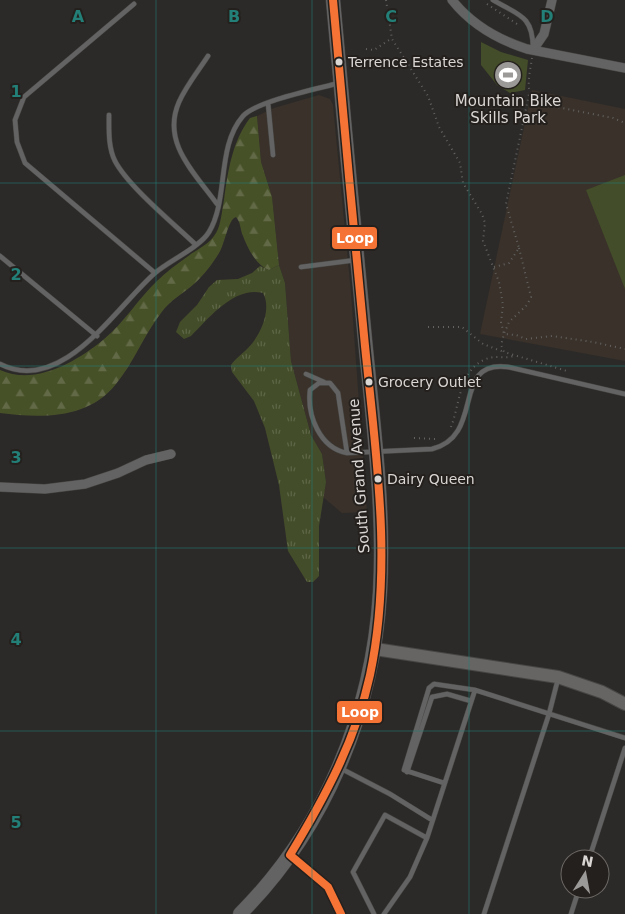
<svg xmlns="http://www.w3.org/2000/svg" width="625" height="914" font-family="'DejaVu Sans',sans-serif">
  <defs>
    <pattern id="grass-tufts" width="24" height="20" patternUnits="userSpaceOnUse" patternTransform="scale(1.25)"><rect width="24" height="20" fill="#434d29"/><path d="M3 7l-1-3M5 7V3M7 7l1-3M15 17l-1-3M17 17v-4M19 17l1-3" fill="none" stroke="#5e6647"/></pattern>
    <pattern id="forest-firs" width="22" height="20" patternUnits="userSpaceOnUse" patternTransform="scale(1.25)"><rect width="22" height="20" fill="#475128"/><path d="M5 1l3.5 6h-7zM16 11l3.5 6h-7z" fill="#616946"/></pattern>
  </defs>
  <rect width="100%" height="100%" fill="#2c2a28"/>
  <path fill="#39312a" d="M532,90L625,109V361L480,334Z
    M319,95L330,99L333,105L351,293L367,512L342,513L323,497L326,482L322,454L311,435L291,361L285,283L279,265L272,197L261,162L257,116L274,108Z"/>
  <path fill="url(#grass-tufts)" d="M279,265L285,283L291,361L311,435L322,454L326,482L319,526V576L313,582H307L288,551L279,485L265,428L254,401L232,372L231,365C236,358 242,354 248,348C261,335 272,309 263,293C234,286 209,318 191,336L184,339L176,332L180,322L197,305L209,287L217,280L238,279L252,273L260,266L269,270Z"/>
  <path fill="url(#forest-firs)" d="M257,116L261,162L272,197L279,265L269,270C256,265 248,249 243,236C240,229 241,223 236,217C228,219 225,244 219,253C213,263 204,275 195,283C184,293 169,301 161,313C144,335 134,362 116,384C88,420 40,418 0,413V370C35,386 76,362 103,340C124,323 138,299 157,281C166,272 177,264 187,257C197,249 209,245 216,233C221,225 222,210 224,200C228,171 232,142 250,118Z"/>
  <path fill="#434d29" d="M481,42L501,52L528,60L525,90L510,93L497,85L481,65Z
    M625,175V289L586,190Z"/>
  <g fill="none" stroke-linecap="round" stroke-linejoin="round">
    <g stroke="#474644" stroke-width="5.5">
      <path id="lane" d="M493,0C518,15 533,15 533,48
        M134,4L24,97L15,120L17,142L25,163L155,273
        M208,56C199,70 186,86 179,102C161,143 195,173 217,204
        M268,103L273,155
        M109,115C109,130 108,147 115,161C128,186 173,223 195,244
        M0,256L97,336
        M301,267L356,260
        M0,364C62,396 116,307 155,273C169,261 200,247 209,232C229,199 216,147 243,116C257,101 317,89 339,83
        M306,374L324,382
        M347,453C320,448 307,416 310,390L319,383H330L338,393L347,453L432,449C486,436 450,359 508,367L625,394
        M340,768L390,794L432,820
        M407,772L432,697L447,694L471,701
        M444,783L404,770L429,688L434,684L475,690
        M589,859L625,748
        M374,914L353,872L385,815L427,838
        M384,914L410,877L427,838L475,690L625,738
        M484,914L549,714L558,679
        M571,914L579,889"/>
    </g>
    <g stroke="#474644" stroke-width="10">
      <path id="street" d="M452,0C471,24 499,40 527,49L625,68
        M533,50L544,34L552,0
        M0,487L45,489L85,484L118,473L146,460L171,454
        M290,855L328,887L341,914"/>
    </g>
    <g stroke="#474644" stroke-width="14">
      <path id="secondary" d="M375,649L558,677L602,692L625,704"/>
    </g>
    <g stroke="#474644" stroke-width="15">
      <path id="primary" d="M240,914C325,829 373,712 380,592C385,506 372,415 364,329C353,219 343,110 333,0"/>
    </g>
    <path stroke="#636261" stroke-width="2" stroke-dasharray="1 4" stroke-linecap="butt" d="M386,0L392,39L428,96L439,127L460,163L463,183L482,214L485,223L483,241L499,282L503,305L501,322L504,334L501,345L504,352L567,371
      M487,4L520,26
      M366,49L374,50L392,38
      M532,58C530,73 524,91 536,103L613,118L625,123
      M519,248L531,297L527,305L509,322L504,334L516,335L526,339L552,336L593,342L625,349
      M494,267L509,263L519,248L506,204L529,94
      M428,327H462L483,344L504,352
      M451,427C460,404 459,370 486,359C495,355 505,359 513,356
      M414,438L436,439"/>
    <use href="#lane" stroke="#636363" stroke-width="4.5"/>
    <use href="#street" stroke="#636363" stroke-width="9"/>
    <use href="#secondary" stroke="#666564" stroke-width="12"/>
    <use href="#primary" stroke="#646364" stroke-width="14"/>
    <g stroke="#24201d" stroke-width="11">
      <path id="bus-1" d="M333,0C343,115 354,231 365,346C376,455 393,567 370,675C356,740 324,799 290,855L328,887L341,914"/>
    </g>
    <use href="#bus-1" stroke="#f57335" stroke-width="8"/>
  </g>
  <path fill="none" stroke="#238078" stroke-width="1" stroke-opacity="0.55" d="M156,0V914M312,0V914M469,0V914M0,183H625M0,366H625M0,548H625M0,731H625"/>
  <defs>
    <g id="stadium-disc" transform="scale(1.4375)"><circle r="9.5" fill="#9c9a98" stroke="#24201d"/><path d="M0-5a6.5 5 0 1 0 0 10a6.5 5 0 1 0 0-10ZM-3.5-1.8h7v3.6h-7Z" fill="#fff"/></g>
  </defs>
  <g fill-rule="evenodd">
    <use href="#stadium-disc" x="508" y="75"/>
  </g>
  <g fill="#d9d6d4" stroke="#24201d" stroke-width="2">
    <circle cx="339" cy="62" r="4.5"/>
    <circle cx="369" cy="382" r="4.5"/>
    <circle cx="378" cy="479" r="4.5"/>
  </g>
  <g text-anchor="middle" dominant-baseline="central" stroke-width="4" stroke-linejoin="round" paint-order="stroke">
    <g font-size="14" fill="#d9d6d4" stroke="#24201d" text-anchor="start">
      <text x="348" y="62">Terrence Estates</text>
      <text x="378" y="382">Grocery Outlet</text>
      <text x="387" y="479">Dairy Queen</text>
    </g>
    <g font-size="15" fill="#d9d6d4" stroke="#24201d">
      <text x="508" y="101">Mountain Bike<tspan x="508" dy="17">Skills Park</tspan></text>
    </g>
    <g font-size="15" fill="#d9d6d4" stroke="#24201d">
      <text transform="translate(359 476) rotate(-94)">South Grand Avenue</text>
    </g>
  </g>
  <g font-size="16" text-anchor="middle" font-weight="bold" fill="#238078" stroke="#24201d" stroke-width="4" stroke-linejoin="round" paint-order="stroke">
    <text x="78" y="22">A</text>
    <text x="234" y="22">B</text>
    <text x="391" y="22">C</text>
    <text x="547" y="22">D</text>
    <text x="16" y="97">1</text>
    <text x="16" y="280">2</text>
    <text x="16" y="463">3</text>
    <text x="16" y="645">4</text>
    <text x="16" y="828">5</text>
  </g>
  <g stroke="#24201d" stroke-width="2">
    <rect x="331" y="226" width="47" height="24" rx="5" fill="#f57335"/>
    <rect x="336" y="700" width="47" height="24" rx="5" fill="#f57335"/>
  </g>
  <g font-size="14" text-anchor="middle" font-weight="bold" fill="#fff">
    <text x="355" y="243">Loop</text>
    <text x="360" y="717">Loop</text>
  </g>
  <g transform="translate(585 874) rotate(11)"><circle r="24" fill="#24201d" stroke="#6c6966"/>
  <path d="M0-4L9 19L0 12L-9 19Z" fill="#9c9a98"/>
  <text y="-8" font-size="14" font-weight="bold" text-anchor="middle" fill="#d9d6d4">N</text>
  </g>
</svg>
